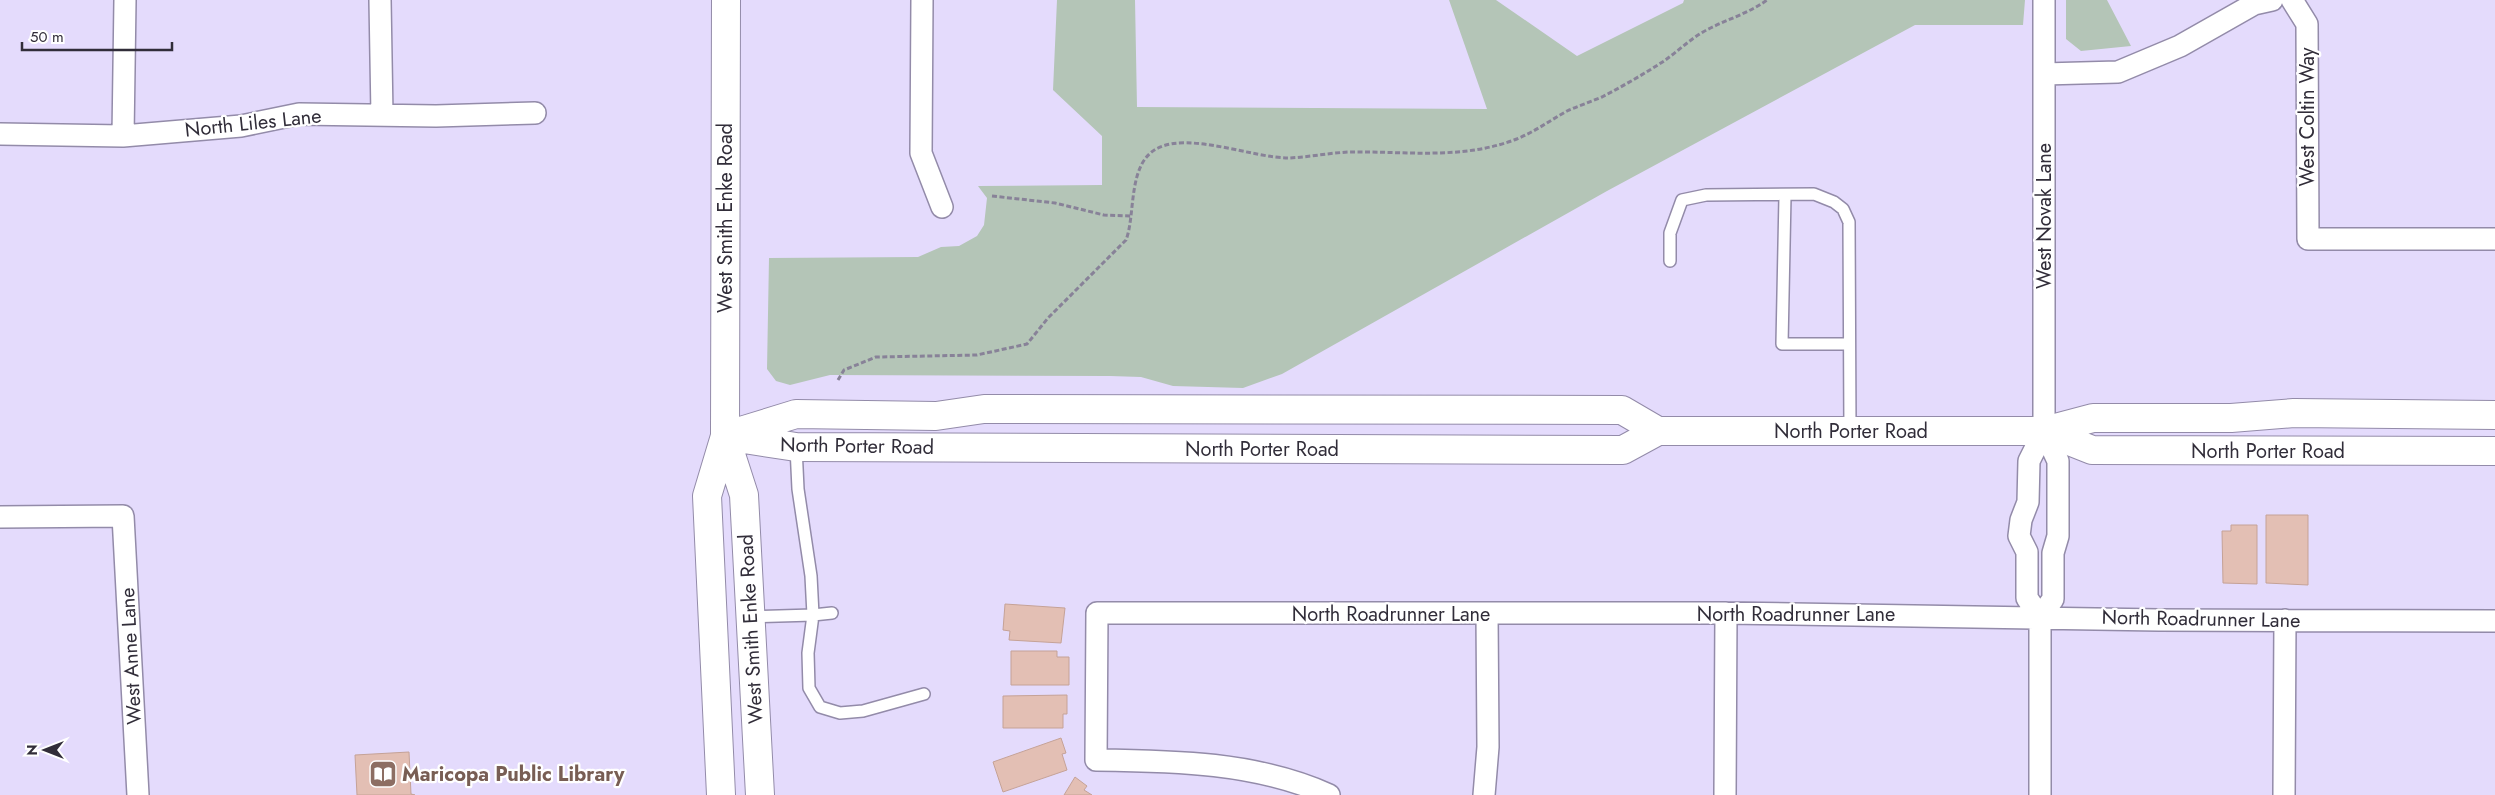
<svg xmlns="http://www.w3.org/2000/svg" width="2495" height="795" font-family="Jost,sans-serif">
  <rect width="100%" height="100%" fill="#e4dbfc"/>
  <path fill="#b4c5b7" d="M1057,0H1135L1137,107L1487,109L1449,0H1496L1577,56L1683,3L1684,0H2025L2023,25H1915L1607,191L1282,374L1243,388L1173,386L1141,377L1110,376L830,375L790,385L776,381L767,369L769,258L918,257L941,247L959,246L977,236L984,225L987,198L978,186L1102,185V136L1053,90Z
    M2066,0H2107L2131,46L2081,51L2066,39Z"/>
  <path fill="#e3bfb4" stroke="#c5a297" d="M2266,515H2308V585L2266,583Z
    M2231,525H2257V584L2223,583L2222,531H2231Z
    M1005,604L1065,608L1061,643L1009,640L1010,631L1003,630Z
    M1011,651H1057V657H1069V685H1011Z
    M1067,695V714H1063V728H1003V696Z
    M1061,738L1066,753L1062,754L1067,770L1003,792L993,762Z
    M409,752L411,794L415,795H357L355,755Z
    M1075,777L1087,786L1084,790L1092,795H1064Z"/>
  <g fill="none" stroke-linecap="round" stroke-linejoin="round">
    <g stroke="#938ba9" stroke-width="14">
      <path id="service" d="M1785,196L1782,344H1849
        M1670,261V233L1682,200L1706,195L1814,194L1834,202L1843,209L1849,222L1850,431
        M796,447L798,489L811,576L813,615L808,653L809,688L820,707L840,713L863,711L924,694
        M750,617L813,615L832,613"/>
    </g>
    <g stroke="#938ba9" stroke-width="24">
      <path id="minor" d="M380,0L382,115
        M922,0L921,153L942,207
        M2292,0L2307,24L2308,239H2495
        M2044,74L2118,72L2180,46L2254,4L2272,0
        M0,134L123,136L241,126L299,114L436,116L535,113
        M123,136L125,0
        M0,517L123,516L138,795
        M2040,617L2027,598V552L2019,536L2021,520L2028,502L2029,461L2044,431
        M1329,795C1256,762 1174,761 1096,760L1097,613H1726L2159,620L2495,621
        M1484,795L1488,747L1487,614
        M1725,795L1726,613
        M2040,795V617L2053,599V553L2058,536V461L2044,431V0
        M2284,795L2285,620"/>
    </g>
    <g stroke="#938ba9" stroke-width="30">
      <path id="tertiary" d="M2044,431L2092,450L2495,451
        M731,434L796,414L936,416L984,409L1622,410L1658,431
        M725,436L796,447L1623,450L1658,431H2044L2093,418H2231L2294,413L2495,415
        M725,436L744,495L760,795
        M721,795L707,496L725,436L726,0"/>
    </g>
    <path stroke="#888298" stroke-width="3" stroke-dasharray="5 2.5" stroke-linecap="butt" d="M992,196L1055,203L1104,215L1131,216
      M838,380L844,370L876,357L977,355L1027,344L1048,318L1126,240C1136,214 1127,163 1158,148C1190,132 1253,158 1289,158C1309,157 1329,153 1349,152C1404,151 1460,160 1514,140C1533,133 1549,121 1567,111C1578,106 1590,102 1602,97C1623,86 1644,74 1664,61C1677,52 1689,40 1703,32C1724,20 1748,14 1767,0"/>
    <use href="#service" stroke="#fff" stroke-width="11"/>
    <use href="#minor" stroke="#fff" stroke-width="21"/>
    <use href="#tertiary" stroke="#fff" stroke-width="28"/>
  </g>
  <defs>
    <g id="library-square" transform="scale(1.4375)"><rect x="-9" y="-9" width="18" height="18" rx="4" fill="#8d6e63" stroke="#fff"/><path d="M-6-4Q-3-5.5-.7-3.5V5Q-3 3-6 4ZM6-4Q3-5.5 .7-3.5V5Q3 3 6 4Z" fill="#fff"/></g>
  </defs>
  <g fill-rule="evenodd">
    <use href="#library-square" x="383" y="774"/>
  </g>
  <g text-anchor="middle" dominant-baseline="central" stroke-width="4.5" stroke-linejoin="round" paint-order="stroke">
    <g font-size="20" fill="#312d39" stroke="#fff">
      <text transform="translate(2307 117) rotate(-90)">West Coltin Way</text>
      <text transform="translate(253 123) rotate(-6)">North Liles Lane</text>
      <text transform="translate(2044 216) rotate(-90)">West Novak Lane</text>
      <text transform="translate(725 218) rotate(-90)">West Smith Enke Road</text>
      <text x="1851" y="431">North Porter Road</text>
      <text transform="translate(857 446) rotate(1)">North Porter Road</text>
      <text x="1262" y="449">North Porter Road</text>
      <text x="2268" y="451">North Porter Road</text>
      <text x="1391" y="614">North Roadrunner Lane</text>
      <text x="1796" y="614">North Roadrunner Lane</text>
      <text transform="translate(2201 619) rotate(1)">North Roadrunner Lane</text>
      <text transform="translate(751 629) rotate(-93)">West Smith Enke Road</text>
      <text transform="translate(131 656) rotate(-93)">West Anne Lane</text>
    </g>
    <g font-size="20" font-weight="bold" fill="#785e54" stroke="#fff" text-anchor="start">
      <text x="402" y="774">Maricopa Public Library</text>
    </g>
  </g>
  <g transform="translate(45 750) rotate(270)" stroke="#ffffff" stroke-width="4" paint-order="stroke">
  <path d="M0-4L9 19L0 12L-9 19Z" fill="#312d39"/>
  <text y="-8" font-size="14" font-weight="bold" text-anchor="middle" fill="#312d39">N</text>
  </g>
  <path d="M22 42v8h150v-8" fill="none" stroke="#312d39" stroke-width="2.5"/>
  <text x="30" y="42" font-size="15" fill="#312d39" stroke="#ffffff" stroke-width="4" paint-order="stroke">50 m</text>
</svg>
